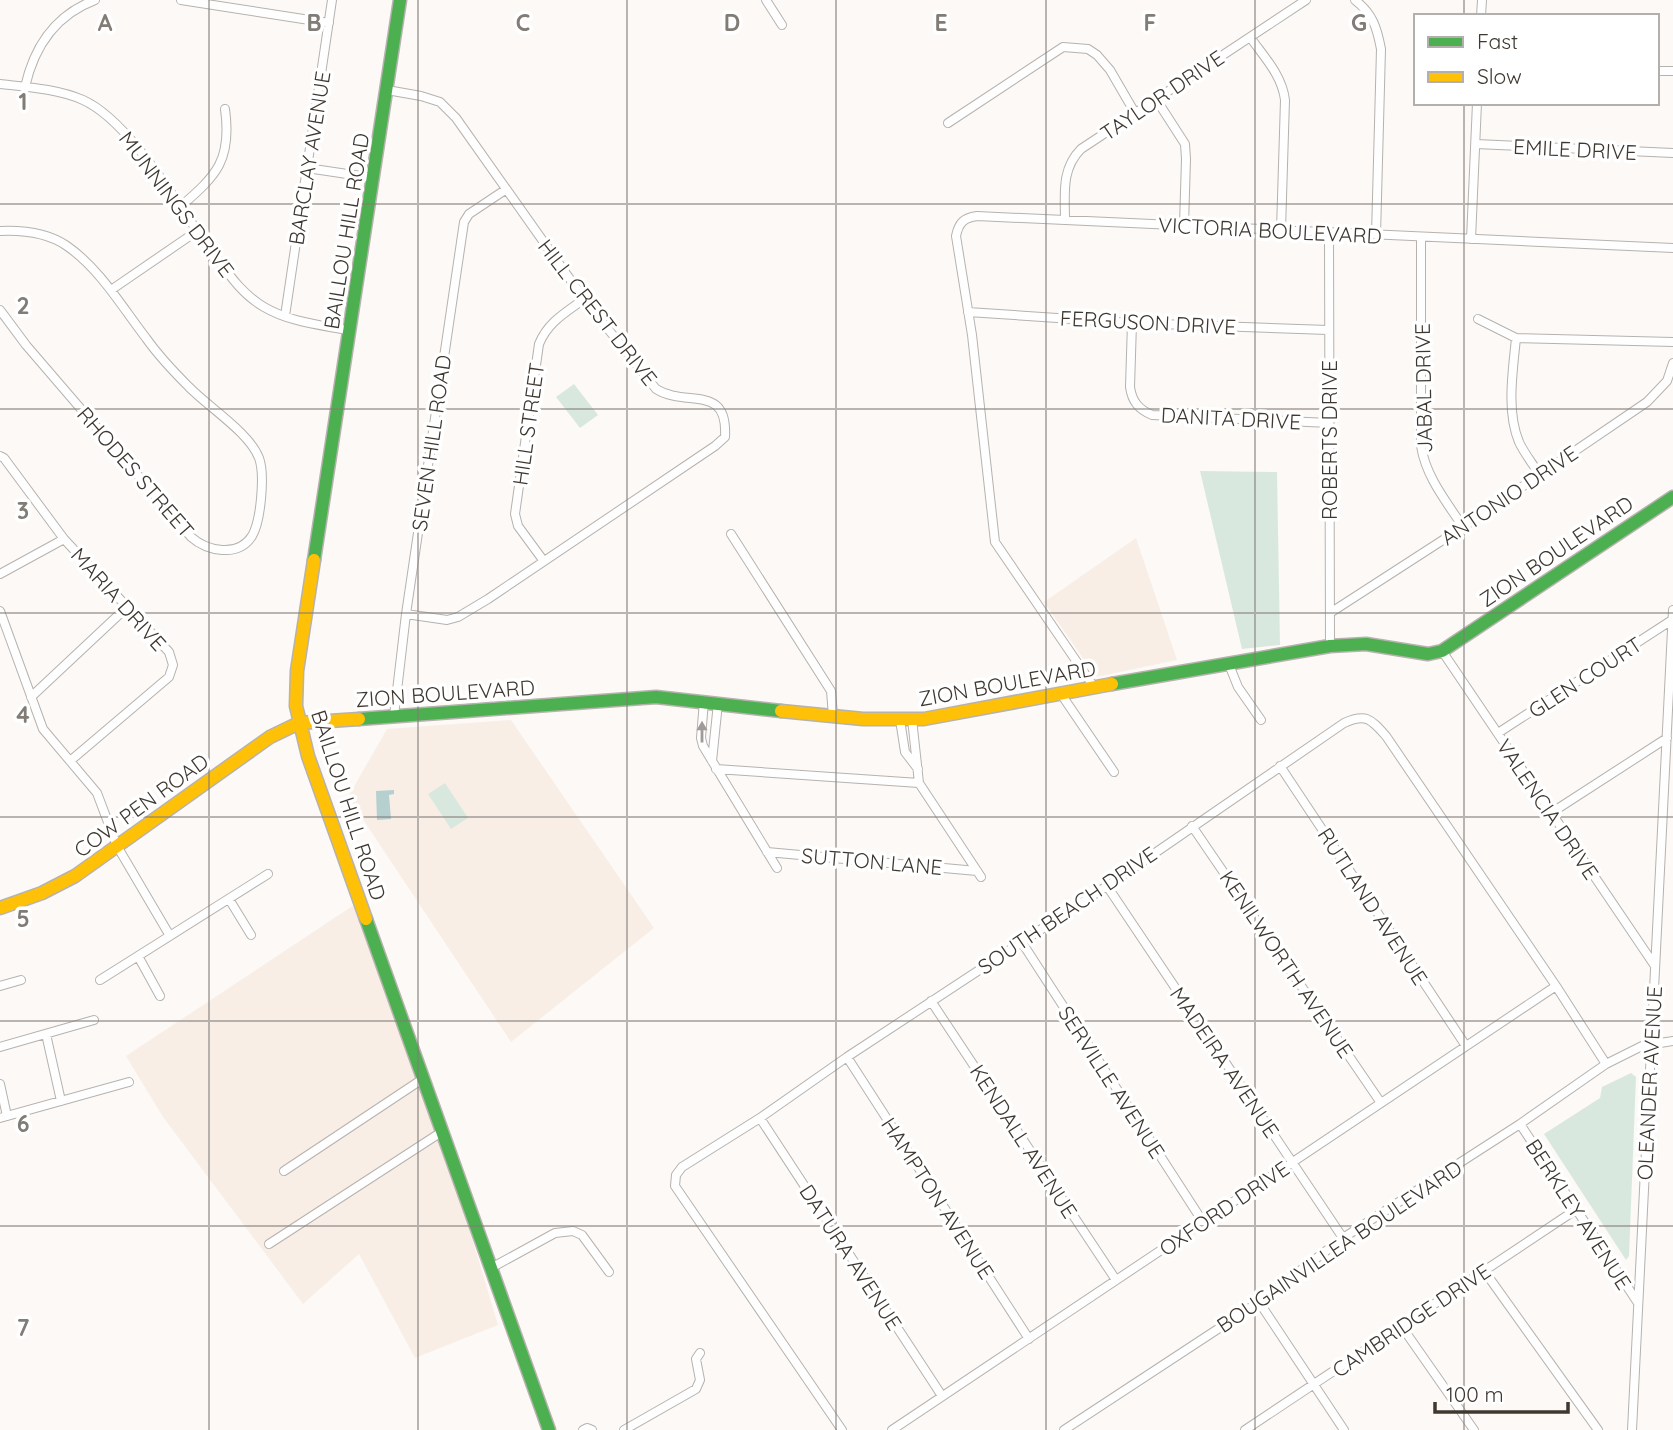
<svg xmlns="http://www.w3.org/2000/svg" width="1673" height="1430" font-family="Quicksand,sans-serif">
  <rect width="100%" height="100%" fill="#fcf9f7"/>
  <path fill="#f8eee6" d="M1136,538L1177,660L1096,677L1044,602Z
    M511,720L654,928L511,1042L348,797L387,729Z
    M357,903L452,1171L498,1325L415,1358L359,1254L303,1304L163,1117L126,1056Z"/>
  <path fill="#d9e8df" d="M574,384L598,415L580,428L556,397Z
    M1200,471L1277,472L1280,645L1242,649Z
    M445,783L468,818L451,829L428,794Z
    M1631,1073L1636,1077L1629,1256L1626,1260L1544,1134L1600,1098L1602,1087Z"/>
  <path fill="#b5d0cf" d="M394,790V794L389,795L391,819L377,820L376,791Z"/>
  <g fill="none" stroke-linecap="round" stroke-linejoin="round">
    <g stroke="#b6b2ae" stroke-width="10">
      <path id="street" d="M181,0L329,23
        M766,0L782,25
        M1355,0C1373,14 1377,28 1381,49L1376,235
        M1481,16L1482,0
        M1250,37C1264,57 1282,75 1285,100L1281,230
        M1657,71H1673
        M0,84C27,87 58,89 83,100C130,121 179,207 210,249C226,270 240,293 264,307C289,322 322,325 351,331
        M25,87C34,47 55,15 95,0
        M387,90L421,96L440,102L456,118L584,299L656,389C687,408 728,383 725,437L715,446L488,599L458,617L447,620L406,614
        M1156,99L1185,144L1186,159L1184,225
        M948,123L1063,47L1088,49L1097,55L1110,70L1135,113
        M1476,144L1673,153
        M307,168L374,178
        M180,207C217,175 232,160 225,109
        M1065,220C1065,194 1061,169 1081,149L1306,0
        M0,231C22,230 48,233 67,246C100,269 122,307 146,338C158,355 173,371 188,386C208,407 249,432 259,458C265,474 261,521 252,536C238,558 207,551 191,537L26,345L0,310
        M1329,233L1330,646
        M1421,238V446C1426,477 1446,501 1463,527
        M1471,239L1477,103
        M111,290L197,231
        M968,312L1132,323L1328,330
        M285,316L332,0
        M1478,319L1516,338
        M1132,323L1130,387C1132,401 1138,409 1152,415L1329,423
        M0,456L4,458L64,539L169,652L173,665L169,677L70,761
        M1539,474C1533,464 1524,453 1519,442C1506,411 1513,370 1516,338L1673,342
        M731,534L831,691L833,716
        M543,560L518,526L515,514L539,344C548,322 565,313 584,299
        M0,574L64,539
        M0,611L43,729L97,793L117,846L170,936
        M1330,613L1463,527L1647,402L1667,381L1673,363
        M1442,651L1655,966
        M1228,662L1238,687L1261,720
        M1094,687L995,542L972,335L956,236C959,222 964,218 977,216L1673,248
        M1061,694L1114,772
        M31,697L126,608
        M704,701L701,738L703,746L777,868
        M394,716L406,614L464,222L469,214L505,190
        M912,719L919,783L981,877
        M900,720L905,752L918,769
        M1498,733L1672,620
        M712,761L718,703
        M1280,766L1466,1046
        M716,769L919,783
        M1551,813L1667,738
        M1192,826L1381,1103
        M767,852L977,871
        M1107,886L1343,1238
        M229,899L251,935
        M1021,941L1203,1222
        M138,956L160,996
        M100,980L268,874
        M0,986L21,980
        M931,1001L1116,1280
        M46,1034L61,1101
        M0,1047L94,1020
        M847,1057L1029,1339
        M0,1084L7,1116
        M0,1118L129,1082
        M760,1118L942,1396
        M1520,1124L1638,1303
        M284,1171L424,1078
        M269,1244L443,1131
        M491,1268L555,1233L573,1231L582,1235L609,1272
        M1485,1272L1598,1430
        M1259,1302L1344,1430
        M1402,1327L1474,1430
        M583,1430L587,1428L592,1430
        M624,1430L696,1389L700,1380L696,1359L700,1353
        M842,1430L675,1186L676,1175L682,1167L760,1118L847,1057L1107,886L1344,723C1366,713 1371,719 1386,736L1556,986L1606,1064
        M892,1430L1556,986
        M1064,1430L1259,1302L1343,1238L1520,1124L1606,1064L1642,1046L1673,1041
        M1245,1430L1577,1209
        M1632,1430L1673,610"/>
    </g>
    <g stroke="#b6b2ae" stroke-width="15">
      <path id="fast" d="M314,560L400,0
        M1112,684L1330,646L1366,644L1428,654L1442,651L1673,497
        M359,719L656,697L781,711
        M366,919L549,1430"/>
    </g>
    <g stroke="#b6b2ae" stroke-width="15">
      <path id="slow" d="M314,560L297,671L296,706L308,756L366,919
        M781,711L863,719H924L1112,684
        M0,908L42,893L75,876L270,737L299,723L359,719"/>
    </g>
    <use href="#street" stroke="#fffefe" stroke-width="8"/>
    <use href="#fast" stroke="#4caf50" stroke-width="12"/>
    <use href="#slow" stroke="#ffc107" stroke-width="12"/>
  </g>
  <defs><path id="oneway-solid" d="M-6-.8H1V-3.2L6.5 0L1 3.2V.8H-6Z" transform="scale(1.75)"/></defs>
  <use fill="#9f9b98" href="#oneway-solid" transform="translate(702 732) rotate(-90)"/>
  <path fill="none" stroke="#817c76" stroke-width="2" stroke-opacity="0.55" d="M209,0V1430M418,0V1430M627,0V1430M836,0V1430M1046,0V1430M1255,0V1430M1464,0V16M1464,103V1430M0,204H1673M0,409H1673M0,613H1673M0,817H1673M0,1021H1673M0,1226H1673"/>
  <g text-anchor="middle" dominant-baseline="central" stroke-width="7" stroke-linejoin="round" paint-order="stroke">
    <g font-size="21" fill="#3f3831" stroke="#fff">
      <text transform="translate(1162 95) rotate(-34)">TAYLOR DRIVE</text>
      <text transform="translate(1575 149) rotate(3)">EMILE DRIVE</text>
      <text transform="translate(309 158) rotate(-81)">BARCLAY AVENUE</text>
      <text transform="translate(177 204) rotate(53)">MUNNINGS DRIVE</text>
      <text transform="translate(1270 230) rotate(3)">VICTORIA BOULEVARD</text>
      <text transform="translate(346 231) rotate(-81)">BAILLOU HILL ROAD</text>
      <text transform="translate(598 312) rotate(52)">HILL CREST DRIVE</text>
      <text transform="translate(1148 322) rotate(3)">FERGUSON DRIVE</text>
      <text transform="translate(1423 388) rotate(-91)">JABAL DRIVE</text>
      <text transform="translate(1231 418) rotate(3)">DANITA DRIVE</text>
      <text transform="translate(528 424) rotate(-82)">HILL STREET</text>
      <text transform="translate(1329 440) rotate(-90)">ROBERTS DRIVE</text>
      <text transform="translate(431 443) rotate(-82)">SEVEN HILL ROAD</text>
      <text transform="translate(136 472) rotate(49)">RHODES STREET</text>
      <text transform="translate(1509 495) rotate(-34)">ANTONIO DRIVE</text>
      <text transform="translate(1556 551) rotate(-34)">ZION BOULEVARD</text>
      <text transform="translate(119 599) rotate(48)">MARIA DRIVE</text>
      <text transform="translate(1585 677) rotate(-33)">GLEN COURT</text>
      <text transform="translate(1007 683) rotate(-10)">ZION BOULEVARD</text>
      <text transform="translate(445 693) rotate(-4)">ZION BOULEVARD</text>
      <text transform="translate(141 805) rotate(-36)">COW PEN ROAD</text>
      <text transform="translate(349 805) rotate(72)">BAILLOU HILL ROAD</text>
      <text transform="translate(1548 809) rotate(56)">VALENCIA DRIVE</text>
      <text transform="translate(872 861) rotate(5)">SUTTON LANE</text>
      <text transform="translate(1373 906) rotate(57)">RUTLAND AVENUE</text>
      <text transform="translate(1067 910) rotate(-34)">SOUTH BEACH DRIVE</text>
      <text transform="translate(1287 964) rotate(56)">KENILWORTH AVENUE</text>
      <text transform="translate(1225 1062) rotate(56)">MADEIRA AVENUE</text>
      <text transform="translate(1112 1082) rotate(57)">SERVILLE AVENUE</text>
      <text transform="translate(1649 1083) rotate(-87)">OLEANDER AVENUE</text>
      <text transform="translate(1024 1141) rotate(57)">KENDALL AVENUE</text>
      <text transform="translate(938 1198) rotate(57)">HAMPTON AVENUE</text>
      <text transform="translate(1224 1208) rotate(-34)">OXFORD DRIVE</text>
      <text transform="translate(1579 1214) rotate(57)">BERKLEY AVENUE</text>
      <text transform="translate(1339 1246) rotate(-34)">BOUGAINVILLEA BOULEVARD</text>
      <text transform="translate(851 1257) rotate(57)">DATURA AVENUE</text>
      <text transform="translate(1411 1320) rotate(-34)">CAMBRIDGE DRIVE</text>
    </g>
  </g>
  <g font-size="23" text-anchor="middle" font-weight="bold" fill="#817c76" stroke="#fff" stroke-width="7" stroke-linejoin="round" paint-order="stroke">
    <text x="105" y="31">A</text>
    <text x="314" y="31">B</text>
    <text x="523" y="31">C</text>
    <text x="732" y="31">D</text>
    <text x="941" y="31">E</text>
    <text x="1150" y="31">F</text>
    <text x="1359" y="31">G</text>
    <text x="23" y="110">1</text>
    <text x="23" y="314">2</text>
    <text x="23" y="519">3</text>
    <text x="23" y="723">4</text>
    <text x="23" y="927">5</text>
    <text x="23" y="1132">6</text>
    <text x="23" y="1336">7</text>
  </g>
  <rect x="1414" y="14" width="245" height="91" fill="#ffffff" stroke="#b2afad" stroke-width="2"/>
  <rect x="1428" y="37" width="35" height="10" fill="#4caf50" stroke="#b2afad" stroke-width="2"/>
  <text x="1477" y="49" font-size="21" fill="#3f3831">Fast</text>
  <rect x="1428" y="72" width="35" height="10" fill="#ffc107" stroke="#b2afad" stroke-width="2"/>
  <text x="1477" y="84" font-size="21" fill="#3f3831">Slow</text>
  <path d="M1435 1402v10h133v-10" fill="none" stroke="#3f3831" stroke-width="3.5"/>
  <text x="1446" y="1402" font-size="21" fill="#3f3831" stroke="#ffffff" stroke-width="5" paint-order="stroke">100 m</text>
</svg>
